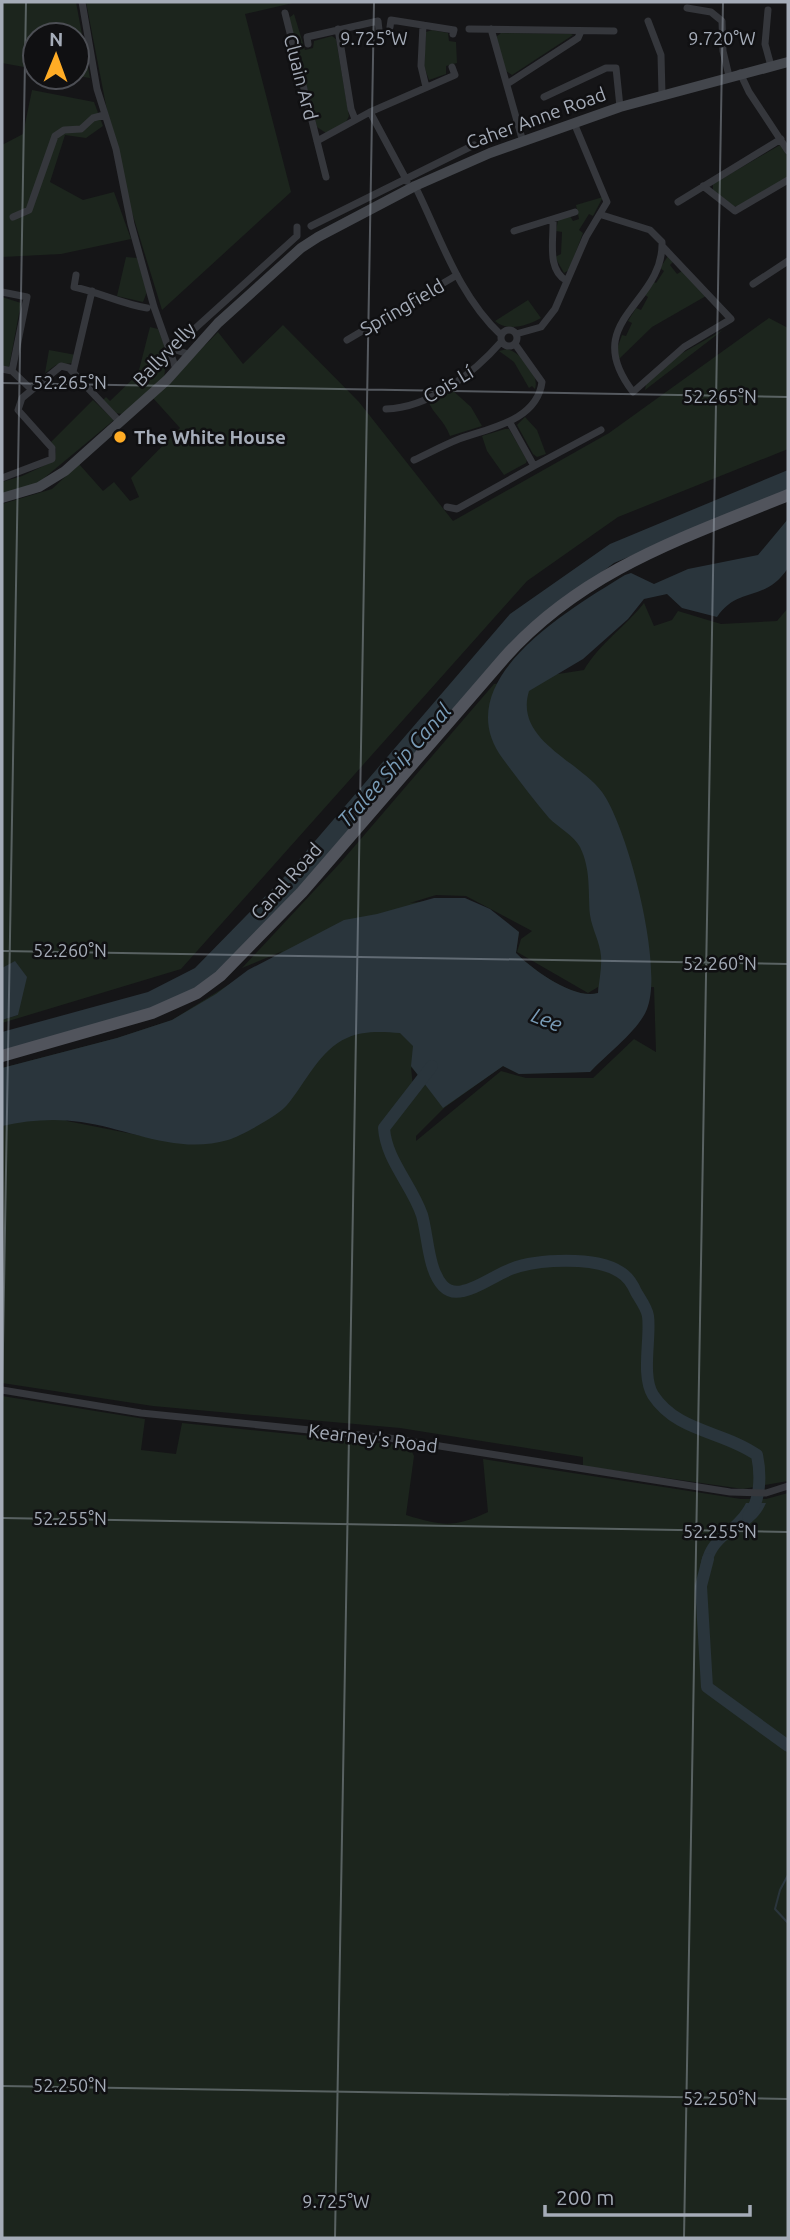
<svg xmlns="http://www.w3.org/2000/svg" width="790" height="2240" font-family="Ubuntu,sans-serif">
  <rect width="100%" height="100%" fill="#151517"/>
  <path fill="#1c251d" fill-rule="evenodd" d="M2,2H76L90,78L77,76V35H35V69L2,63Z
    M86,2H297L245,14L291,192L162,310L130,206L110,126Z
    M294,14L305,50L313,48L314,41L332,36L336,39L349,116L346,122L326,133L317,127L289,18Z
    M432,30L448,33L449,41L456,42L457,63L446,66V74L429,80L424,66L426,32Z
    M501,33L571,34L573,35L512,75L506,71L496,37Z
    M32,90L94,102L103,126L86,138L65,135L50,182L83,200L114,192L131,239L61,254L2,257V145L23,134Z
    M780,145L788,157V177L738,206H733L713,190V184Z
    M603,197L593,216L589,214L579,230L583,233L569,270L564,273L555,257L561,254L562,232L556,231L558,220L570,216L573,221L579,219L576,205Z
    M668,256L674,261L670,265L677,274L682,271L706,296L652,327L619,359L617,349L622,335L626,336L632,323L628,321L636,308L641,310L648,297L644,294L652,281L656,283L664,271L660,268Z
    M126,257L137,258L147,292L143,302L117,296Z
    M2,297L21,303L9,367L2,366Z
    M528,300L541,318C527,326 507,332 495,321Z
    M769,318L788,328V449L618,517L527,581L181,969L2,1023V1020L18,1015L6,967L2,968V504L52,489L79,464L103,491L114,482L130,501L139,497L131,478L180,428L153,398L218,332L243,364L283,325L359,402L453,521L609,433Z
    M150,327L158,329L167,352L164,379L123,414L113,413L102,401L106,397L110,401L138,374Z
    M723,330L645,390L646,384L677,356Z
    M507,349C521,353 540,374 535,389L532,386L529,388L514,362L499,351Z
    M49,350L76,355L74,363L56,365L45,373Z
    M451,389L471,407L482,426L450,436C444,420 434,415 428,401Z
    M93,400L114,420L37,484L2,494V482L22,476L54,461L56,449L51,442Z
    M525,417L537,430L546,454L537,457L533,454L517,425Z
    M505,429H509L527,460L526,463L504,475L487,451L482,436Z
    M644,603L654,626L672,620L678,611L721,624L777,621L788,608V1481L743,1489L583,1466V1457L400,1428L153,1406L2,1383V1104L26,1102L48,1105L67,1121L178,1143L213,1125L246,1099L267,1057L303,1001L337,960L356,949L381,945L406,948L436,959L462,972L478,993L465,1016L441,1037L419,1076L411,1067L414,1097L491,998C510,1013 562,1039 586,1037C599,1036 611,1029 621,1023C635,1015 641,1002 640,987H624C622,998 614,1012 605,1017C574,1037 525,1007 499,988C479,973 464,952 441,941C425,933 403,928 385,927C371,926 357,931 344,938C270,975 255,1101 173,1117C123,1127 81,1084 34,1074C24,1072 12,1073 2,1072V1068L117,1038L172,1020L283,951L242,968L341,862L494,684L584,670C599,644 625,627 644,603ZM436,895L466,896L532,931L521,939L517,952L588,993L598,987V993C574,1000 533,970 516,953L519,932C470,898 470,895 410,903ZM651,987H654L656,1052L634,1039L593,1078H526L501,1071L416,1141V1136L444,1108L503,1066L519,1074L590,1072C616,1043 644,1027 651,987Z
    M2,1396L145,1419L141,1450L176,1454L182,1423L409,1446L414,1456L406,1515C441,1526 455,1528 488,1512L483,1459L741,1499H766L788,1493V2238H2Z"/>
  <path fill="#2a353c" d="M788,470V490L614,563L519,635L306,880L212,978L167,1005L2,1052V1032L148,992L195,968L285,876L510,614L610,544Z
    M788,519V568C765,603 739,585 717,617L682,608L667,594L644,599L628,619L583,659L529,691C514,740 578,760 602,792C628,828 664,967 647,1009C639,1030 607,1054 590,1072L519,1074L503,1066L443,1108L411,1066L413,1046L400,1033C383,1032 364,1030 347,1038C320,1049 305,1084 287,1105C279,1115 241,1136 228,1140C177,1155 130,1129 81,1122C55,1118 28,1120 2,1126V1068L117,1038L172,1020L216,994L248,970L344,920L377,914L434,898H465L490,909L519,932L516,953C533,970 574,1000 598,993C599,981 602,968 601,956C600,942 592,929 590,915C588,892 591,869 580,847C574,836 558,827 549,818C533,799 518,779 503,759C445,681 570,609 625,575L631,573L654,584L688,569L758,555Z
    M15,961L27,977L18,1015L2,1020V968Z
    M746,1503H766C753,1535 716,1530 710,1572H700C702,1532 731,1532 746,1503Z"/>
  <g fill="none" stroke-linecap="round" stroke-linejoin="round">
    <path stroke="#2a353c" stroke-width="2" d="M788,1875L780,1890L775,1909L788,1923"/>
    <path stroke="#2a353c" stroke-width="12" d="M432,1066L384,1128C386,1160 412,1185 422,1215C428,1236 428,1270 443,1286C449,1292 455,1293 463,1291C479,1288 495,1275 511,1269C537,1259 596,1256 620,1272C627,1276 633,1285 636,1292C640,1299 647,1308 648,1316C651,1337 641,1376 653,1395C677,1432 723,1431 757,1455C761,1474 761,1501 748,1516
      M708,1559L701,1586L707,1687L788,1746"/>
    <path stroke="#35373c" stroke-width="7" d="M82,2L97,89L116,149L131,224L154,307L176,369
      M687,8L711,12L722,21L723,51L729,76
      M768,10L765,44L771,66
      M285,13L326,177
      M648,21L661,55L662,94
      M423,25L421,66L426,87
      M390,27L391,20L454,30L453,34
      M338,29L351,109L355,119
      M469,29L614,31
      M491,29L523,142
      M308,44L307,37L378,21L379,30
      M740,73L749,92L788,151
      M507,84L578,38L581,31
      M544,97L606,68H616L620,107
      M370,112L407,181
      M317,141L370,112L455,75L452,67
      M415,186C440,236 458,295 501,335
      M703,186L735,211L788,180
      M678,202L781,139
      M602,215L650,230L662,242C664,305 578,320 633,392L684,347L731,319L663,247
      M13,217L29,210L55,136L64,130L81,129L93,118L104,115
      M553,219C554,239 546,270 567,281
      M311,226L474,145
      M514,231L575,212
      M76,275L74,287C99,292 121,304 147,308
      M753,284L788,261
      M2,292L27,297L12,371L2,369
      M501 338a8 8 0 1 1 16 0a8 8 0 1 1-16 0Z
      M516,334L541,327L555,309L586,237L607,202L574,123
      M183,335L190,333L297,236V227
      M347,340L457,275
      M170,348L188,354
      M12,371L31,389
      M73,372L92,291
      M386,409C429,408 474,373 501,342
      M414,460C429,453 444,445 459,439C489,428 537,421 542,382L515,344
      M534,466L601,430
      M2,478L52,459V448L18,410L22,398L61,366L69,368L119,421
      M447,507L457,509L534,466L510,423
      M2,1390L141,1413L389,1438L730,1492L766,1493L788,1486"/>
    <path stroke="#43464c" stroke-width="10" d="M2,498L39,487L65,471L167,380L218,323L301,248L318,237L415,186L490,153L620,107L788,62"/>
    <path stroke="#51545c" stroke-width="12" d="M2,1056L152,1013L197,993L220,976L302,892L505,657C583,570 683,538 788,495"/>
  </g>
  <path fill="none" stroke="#a5acb8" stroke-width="2" stroke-opacity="0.45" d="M2,383L788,397M2,951L788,964M2,1404L26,2M2,1518L788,1532M2,2086L788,2099M335,2238L374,2M684,2238L723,2"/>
  <circle fill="#ffac25" stroke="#101012" stroke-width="2.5" cx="120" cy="437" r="7"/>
  <g text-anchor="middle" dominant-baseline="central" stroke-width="5" stroke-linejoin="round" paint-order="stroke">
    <g font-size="19" fill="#a5acb8" stroke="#101012">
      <text transform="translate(301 77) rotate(76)">Cluain Ard</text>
      <text transform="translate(536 118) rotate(-20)">Caher Anne Road</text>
      <text transform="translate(402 307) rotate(-30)">Springfield</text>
      <text transform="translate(164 354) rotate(-46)">Ballyvelly</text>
      <text transform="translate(448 384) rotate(-31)">Cois Lí</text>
      <text transform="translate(286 881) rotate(-48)">Canal Road</text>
      <text transform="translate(373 1438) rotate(7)">Kearney's Road</text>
    </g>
    <g font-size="19" font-weight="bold" fill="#a5acb8" stroke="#101012" text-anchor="start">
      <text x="134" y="437">The White House</text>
    </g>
    <g font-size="21" font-style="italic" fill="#799cb7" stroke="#101012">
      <text transform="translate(394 765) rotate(-48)">Tralee Ship Canal</text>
      <text transform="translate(547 1019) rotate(22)">Lee</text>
    </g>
  </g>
  <g font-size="18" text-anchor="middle" fill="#a5acb8" stroke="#101012" stroke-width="5" stroke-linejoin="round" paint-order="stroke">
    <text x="374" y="45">9.725°W</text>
    <text x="722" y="45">9.720°W</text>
    <text x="70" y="389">52.265°N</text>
    <text x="720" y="403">52.265°N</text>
    <text x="70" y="957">52.260°N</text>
    <text x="720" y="970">52.260°N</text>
    <text x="70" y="1525">52.255°N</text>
    <text x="720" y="1538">52.255°N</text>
    <text x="70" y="2092">52.250°N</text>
    <text x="720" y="2105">52.250°N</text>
    <text x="336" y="2208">9.725°W</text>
  </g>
  <rect width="790" height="2240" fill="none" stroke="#a5acb8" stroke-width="7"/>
  <g transform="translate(56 56) rotate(1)"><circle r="33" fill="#101012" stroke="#4c4e54" stroke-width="2"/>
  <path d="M0-5L12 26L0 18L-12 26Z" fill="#ffac25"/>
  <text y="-10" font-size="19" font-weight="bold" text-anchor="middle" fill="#a5acb8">N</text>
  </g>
  <path d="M545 2205v10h205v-10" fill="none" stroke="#a5acb8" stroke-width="3.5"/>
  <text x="556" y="2205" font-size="21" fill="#a5acb8" stroke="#101012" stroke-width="5" paint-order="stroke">200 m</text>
</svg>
